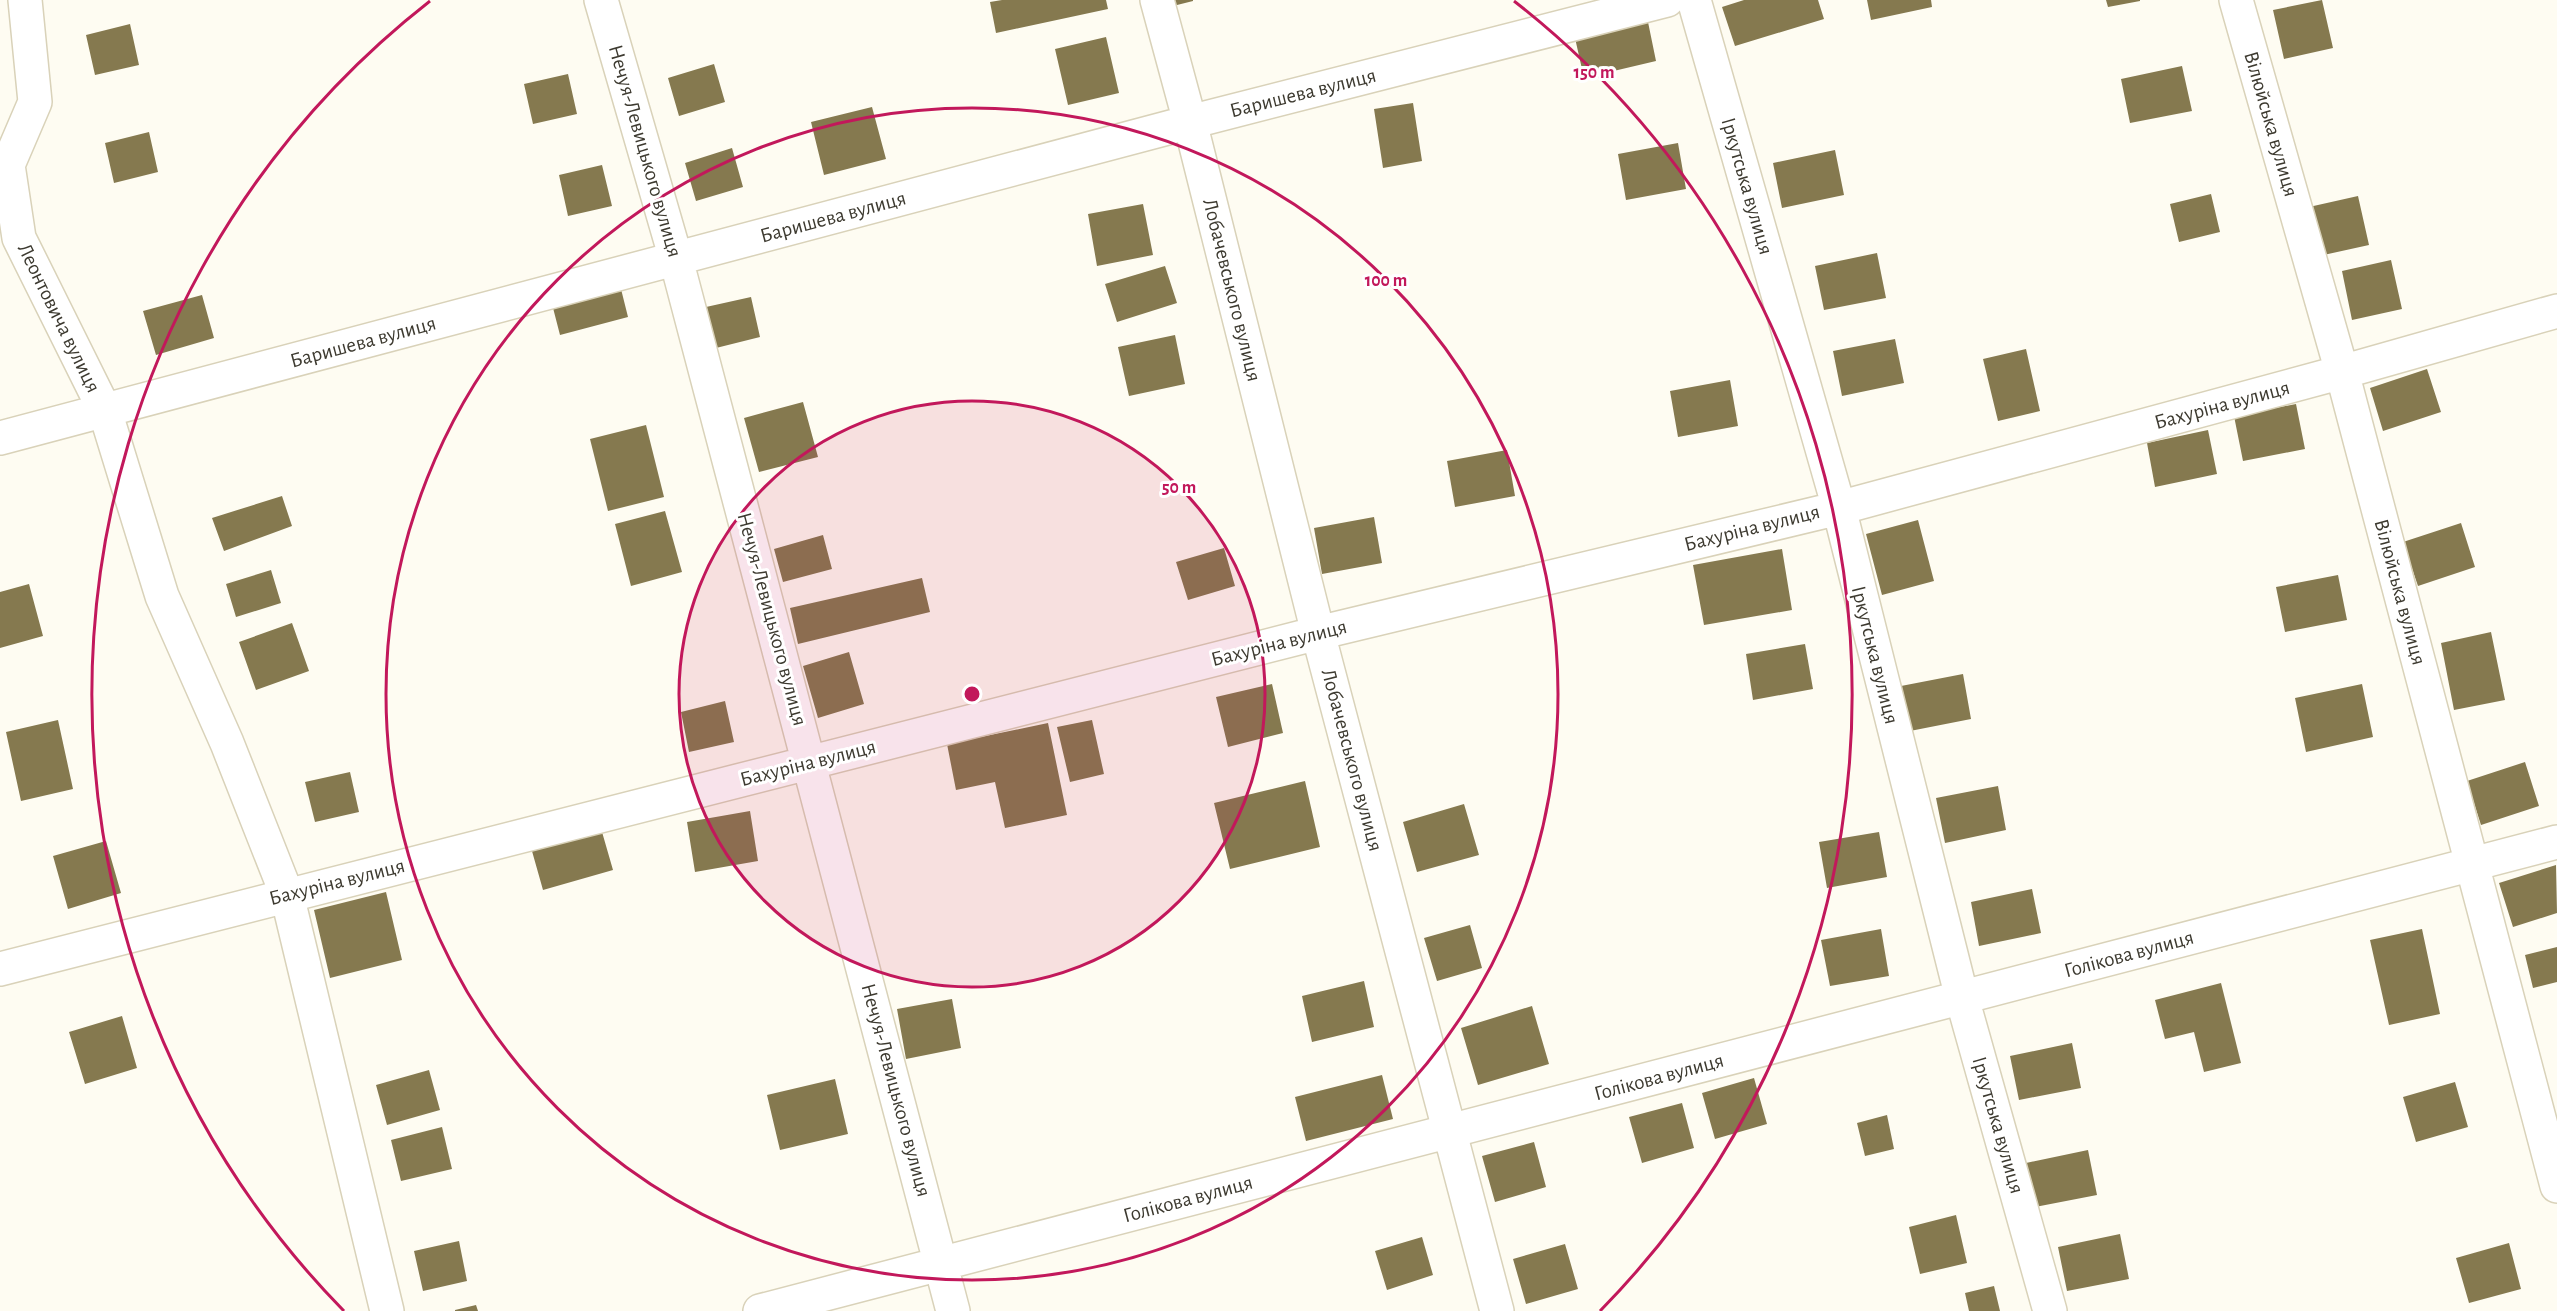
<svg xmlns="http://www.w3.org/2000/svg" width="2557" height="1311" font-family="'Alegreya Sans',sans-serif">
  <rect width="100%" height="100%" fill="#fefcf2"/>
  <path fill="#85794f" d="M1002,0H1106L1108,9L996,33L990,2Z
    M1171,0H1193V1L1173,6Z
    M1744,0H1818L1824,19L1735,46L1722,7Z
    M1867,0H1931L1932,7L1871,20Z
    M2106,0H2140V1L2108,7Z
    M2322,0L2333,48L2284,59L2273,10Z
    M1648,22L1656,61L1584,78L1575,38Z
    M130,24L139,65L95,75L86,35Z
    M1106,37L1119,93L1068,105L1055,49Z
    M714,64L725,102L679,116L668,78Z
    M2182,66L2192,111L2130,123L2121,79Z
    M568,74L577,114L533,124L524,84Z
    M1413,103L1422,161L1383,168L1374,109Z
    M872,107L886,159L824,175L811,122Z
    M149,132L158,172L114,183L105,143Z
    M1678,143L1686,189L1626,200L1618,154Z
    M732,148L743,187L696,201L685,163Z
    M1835,150L1844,195L1782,208L1773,163Z
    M602,165L612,206L568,216L559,175Z
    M2211,194L2220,232L2179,242L2170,204Z
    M2358,196L2369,245L2319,256L2309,207Z
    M1143,204L1153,255L1097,266L1088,214Z
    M1877,253L1886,298L1824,310L1815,266Z
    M2391,260L2402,309L2352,320L2342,271Z
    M1165,266L1177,303L1117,322L1105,284Z
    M620,285L628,317L560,335L552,304Z
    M202,295L214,338L156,355L143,311Z
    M751,297L760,337L716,348L706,307Z
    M1175,335L1185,384L1129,396L1118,347Z
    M1895,339L1904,383L1842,396L1833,351Z
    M2026,349L2040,411L1998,421L1983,359Z
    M2427,369L2441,412L2383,431L2370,388Z
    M1730,380L1738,426L1678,437L1670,391Z
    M803,402L818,457L759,472L744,418Z
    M2296,404L2305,449L2243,461L2234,416Z
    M646,425L664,497L608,511L590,439Z
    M2208,430L2217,474L2155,487L2147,443Z
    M1507,450L1515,496L1455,507L1447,461Z
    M282,496L292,526L224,551L212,518Z
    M665,511L682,572L631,586L615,524Z
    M1374,517L1382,563L1322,574L1314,528Z
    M1918,520L1934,581L1882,595L1866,534Z
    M2461,523L2475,567L2418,586L2403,542Z
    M823,535L832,569L783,582L774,549Z
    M1224,548L1235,586L1188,600L1176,562Z
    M1782,549L1792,610L1704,625L1693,565Z
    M271,570L281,603L236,617L226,584Z
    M2338,575L2347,620L2285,632L2276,587Z
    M922,578L930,612L798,644L790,608Z
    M29,584L43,636L0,648V592Z
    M292,623L309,671L256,690L239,642Z
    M2491,632L2505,700L2454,710L2441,643Z
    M1805,644L1813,689L1753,700L1746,654Z
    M849,652L864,704L818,718L803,666Z
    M1963,674L1971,719L1910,731L1901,686Z
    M1272,684L1283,733L1228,747L1216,697Z
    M2362,684L2373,737L2306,752L2295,698Z
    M725,701L734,742L689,752L681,712Z
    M58,720L73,789L21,801L6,732Z
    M1092,720L1104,774L1070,782L1057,727Z
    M1048,723L1067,815L1005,828L995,782L956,790L947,744Z
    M2525,762L2539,806L2481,825L2467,781Z
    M350,772L359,812L315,822L305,782Z
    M1305,781L1320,847L1230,869L1214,803Z
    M1998,786L2006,830L1945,843L1936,798Z
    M1464,804L1479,855L1417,872L1403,822Z
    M750,811L758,861L695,872L687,822Z
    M600,825L613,870L543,890L530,844Z
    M1879,832L1887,877L1827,888L1819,842Z
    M106,841L121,893L68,909L53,856Z
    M2556,865L2557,913L2513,927L2499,883Z
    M2032,889L2041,933L1979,946L1971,902Z
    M386,892L402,960L330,978L314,910Z
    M1470,925L1482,968L1437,981L1424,938Z
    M1881,929L1889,976L1830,986L1821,940Z
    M2422,929L2440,1014L2389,1025L2370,940Z
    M2557,947V982L2533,988L2525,955Z
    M1364,981L1374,1027L1312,1042L1302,996Z
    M2221,983L2241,1063L2204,1072L2194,1032L2165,1039L2155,1000Z
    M952,999L961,1048L906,1059L897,1009Z
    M1532,1006L1549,1064L1478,1085L1461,1028Z
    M122,1016L137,1068L85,1084L69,1032Z
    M2072,1043L2081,1088L2019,1100L2010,1056Z
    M429,1070L440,1110L387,1125L376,1085Z
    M1382,1075L1393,1119L1306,1141L1295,1097Z
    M1754,1078L1767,1124L1715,1139L1702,1093Z
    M835,1079L848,1134L780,1150L767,1095Z
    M2455,1082L2468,1127L2416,1142L2403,1097Z
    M1682,1103L1694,1148L1642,1163L1629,1117Z
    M1887,1115L1894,1149L1865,1156L1857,1123Z
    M442,1127L452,1169L401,1181L391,1140Z
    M1534,1142L1546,1187L1495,1202L1482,1156Z
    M2088,1150L2097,1195L2035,1207L2026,1163Z
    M1956,1215L1967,1263L1920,1274L1909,1227Z
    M2120,1234L2129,1279L2067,1291L2058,1247Z
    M1422,1237L1433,1275L1387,1290L1375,1251Z
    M459,1241L467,1281L423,1291L414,1251Z
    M2509,1243L2521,1289L2469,1303L2456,1258Z
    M1565,1244L1578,1289L1526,1304L1513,1259Z
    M1994,1286L2000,1311H1969L1965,1293Z
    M476,1305L478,1311H455V1310Z"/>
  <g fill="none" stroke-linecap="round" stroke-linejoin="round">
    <g stroke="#d9d2b9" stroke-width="36">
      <path id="minor" d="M25,0L35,102L8,165L19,238L105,411L162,596L227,743L287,895L387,1311
        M601,0L676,259L953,1311
        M1157,0L1190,122L1318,633L1497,1311
        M1694,0L1839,508L1962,998L2050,1311
        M2236,0L2342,372L2557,1186
        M0,438L1190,122L1667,0
        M0,969L1318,633L1839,508L2342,372L2557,311
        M760,1311L2557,842"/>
    </g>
    <use href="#minor" stroke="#fff" stroke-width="33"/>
  </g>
  <circle cx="972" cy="694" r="293" fill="#c2185b" fill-opacity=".12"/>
  <g fill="none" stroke="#c2185b" stroke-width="3">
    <circle cx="972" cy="694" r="293"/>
    <circle cx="972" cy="694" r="586"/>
    <path d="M344 1311A880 880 0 0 1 430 1M1514 1A880 880 0 0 1 1600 1311"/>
  </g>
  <g text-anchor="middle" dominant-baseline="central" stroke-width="6" stroke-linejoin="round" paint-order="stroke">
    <g font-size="21" fill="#3d3a30" stroke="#fff">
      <text transform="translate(1303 93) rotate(-14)">Баришева вулиця</text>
      <text transform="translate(2271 124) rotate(74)">Вілюйська вулиця</text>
      <text transform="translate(645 151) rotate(74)">Нечуя-Левицького вулиця</text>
      <text transform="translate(1747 186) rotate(74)">Іркутська вулиця</text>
      <text transform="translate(833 217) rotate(-15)">Баришева вулиця</text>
      <text transform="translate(1232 290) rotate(76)">Лобачевського вулиця</text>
      <text transform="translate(59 318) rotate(64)">Леонтовича вулиця</text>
      <text transform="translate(363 342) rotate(-15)">Баришева вулиця</text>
      <text transform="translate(2222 405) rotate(-15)">Бахуріна вулиця</text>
      <text transform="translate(1752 528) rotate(-14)">Бахуріна вулиця</text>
      <text transform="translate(2400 592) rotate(75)">Вілюйська вулиця</text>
      <text transform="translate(772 619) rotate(75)">Нечуя-Левицького вулиця</text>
      <text transform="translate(1279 643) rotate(-14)">Бахуріна вулиця</text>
      <text transform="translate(1875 655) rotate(76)">Іркутська вулиця</text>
      <text transform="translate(1352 760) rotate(75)">Лобачевського вулиця</text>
      <text transform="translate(808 763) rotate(-14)">Бахуріна вулиця</text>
      <text transform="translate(337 882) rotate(-14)">Бахуріна вулиця</text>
      <text transform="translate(2129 954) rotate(-15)">Голікова вулиця</text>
      <text transform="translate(1659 1077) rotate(-15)">Голікова вулиця</text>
      <text transform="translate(896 1090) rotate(75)">Нечуя-Левицького вулиця</text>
      <text transform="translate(1998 1125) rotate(74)">Іркутська вулиця</text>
      <text transform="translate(1188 1199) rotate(-15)">Голікова вулиця</text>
    </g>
  </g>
  <circle cx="972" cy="694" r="9" fill="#c2185b" stroke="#fff" stroke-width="3"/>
  <g font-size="18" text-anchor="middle" font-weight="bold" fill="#c2185b" stroke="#fff" stroke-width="6" stroke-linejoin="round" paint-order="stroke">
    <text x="1594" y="78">150 m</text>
    <text x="1386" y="286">100 m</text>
    <text x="1179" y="493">50 m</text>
  </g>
</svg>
